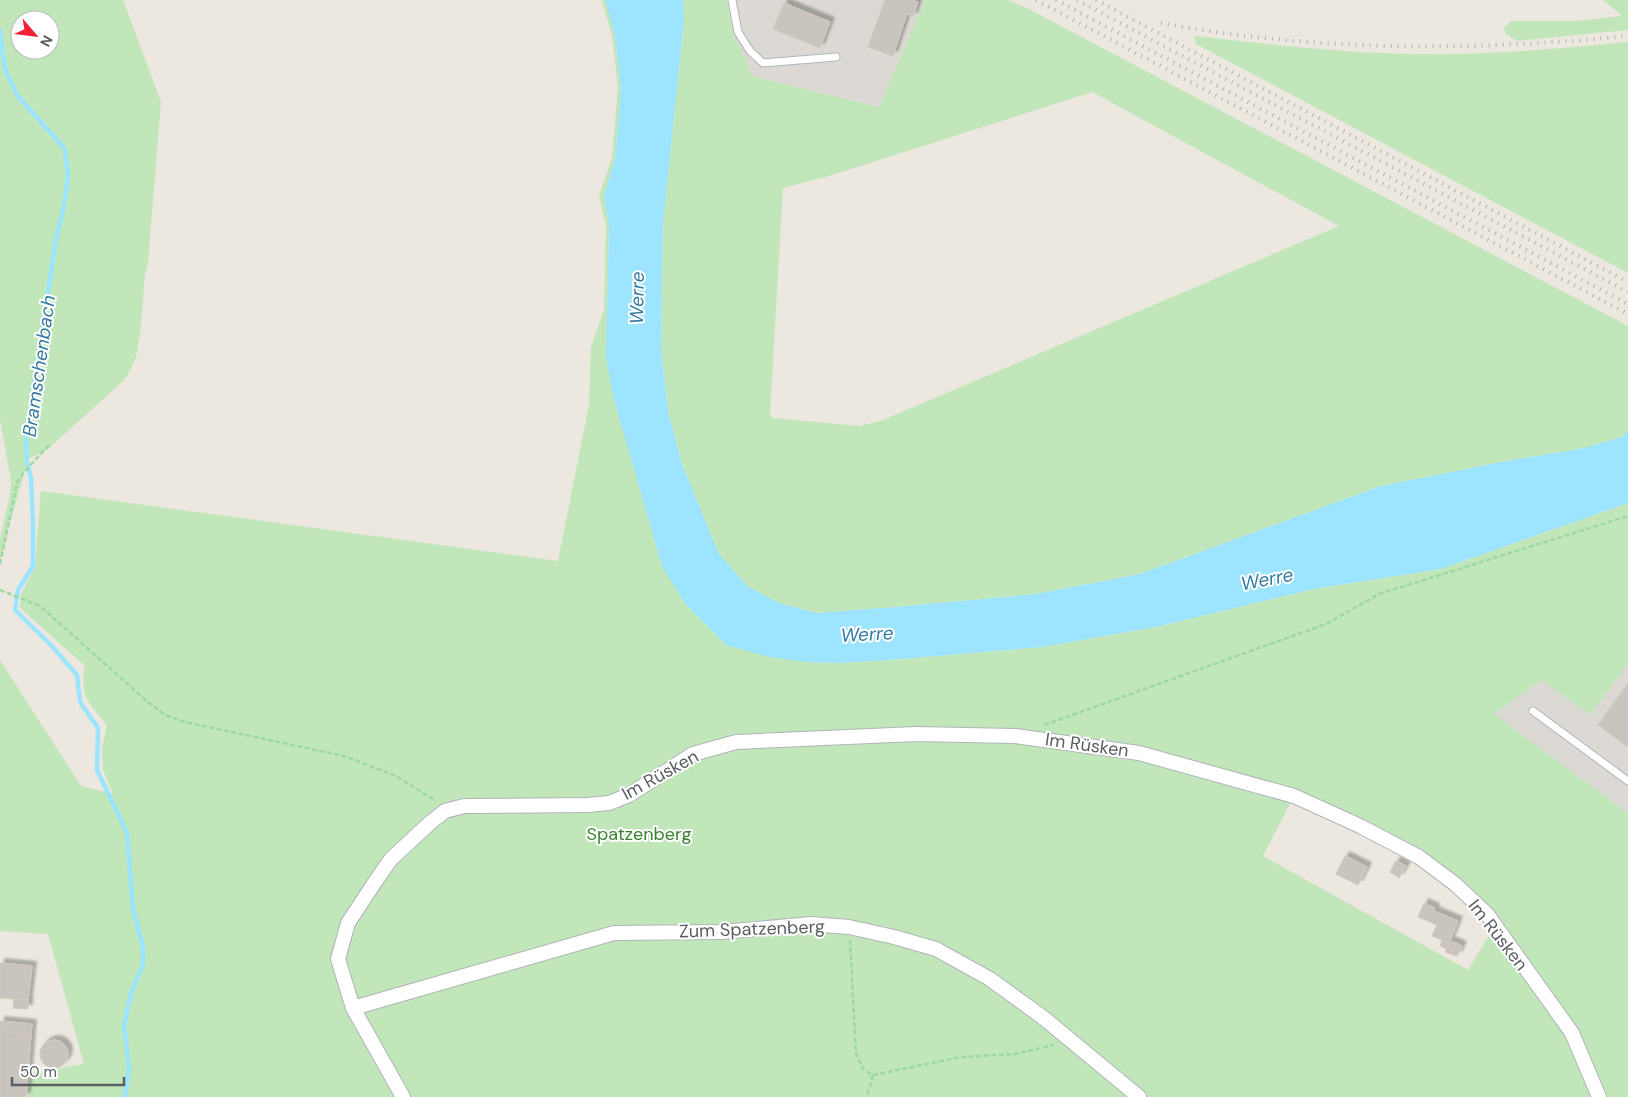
<svg xmlns="http://www.w3.org/2000/svg" width="1628" height="1097" font-family="'DM Sans',sans-serif">
  <defs>
    <filter id="shadow"><feDropShadow dx="4.5" dy="-4.5" stdDeviation="1" flood-color="#0004"/></filter>
  </defs>
  <rect width="100%" height="100%" fill="#ece7df"/>
  <path fill="#dcd9d4" d="M727,0H925L879,107L752,76L747,62L734,36Z
    M1628,664V813L1493,714L1542,680L1590,715Z"/>
  <path fill="#c1e6ba" fill-rule="evenodd" d="M0,0H123L161,102L148,262L145,274L140,335L136,357L130,371L123,381L48,449L28,459L0,560V540L10,495L11,481L0,419ZM20,20H50V50H20Z
    M602,0H605L615,36L621,88L615,159L604,196L609,224L607,318L614,400L662,566L809,662L838,663L890,660L1042,647L1156,627L1314,589L1441,569L1628,503V664L1590,715L1542,680L1494,714L1628,813V1097H27L32,1073L84,1064L48,934L0,931V660L81,786L113,794L103,770L102,749L107,725C89,702 79,698 85,666L20,608L21,594L35,567L41,491L558,561L589,405L591,347L604,310L606,225L599,196L612,158L618,87L612,36ZM1296,792L1440,869L1493,929L1468,970L1263,856Z
    M683,0H727L734,36L747,62L752,76L879,107L925,0H1008L1025,7L1628,326V431L1622,437L1580,449L1512,460L1381,486L1140,574L1036,594L895,607L817,613L779,603L747,586L719,554L682,464L668,411L661,349L663,224L684,20ZM1092,92L1339,226L883,420L860,426L772,418L770,413L783,188L829,176Z
    M1603,0H1628V30L1517,41L1505,33L1504,28L1511,21H1577L1622,16Z
    M1194,36C1267,44 1339,53 1413,54C1485,55 1556,49 1628,42V273L1196,44Z"/>
  <path fill="#9ce4ff" d="M605,0H683L684,20L663,224L661,349L668,411L682,464L719,554L747,586L779,603L817,613L895,607L1036,594L1140,574L1381,486L1512,460L1580,449L1622,437L1628,431V503L1441,569L1314,589L1156,627L1042,647L890,660L838,663L809,662L769,657L726,645L686,605L662,566L614,400L606,359L609,224L604,196L615,159L621,88L615,36Z"/>
  <g fill="none" stroke-linecap="round" stroke-linejoin="round">
    <path stroke="#9ce4ff" stroke-width="4.5" d="M0,31L5,69L17,95L65,149L68,176L64,205L56,239L26,436L27,461L31,479L33,524V566L18,590L15,610L50,644L77,675L80,702L98,728L97,770L127,833L133,908L143,948V964L131,993L124,1025L129,1068L125,1097"/>
  </g>
  <path fill="#c9c4be" stroke="#d1c8bd" filter="url(#shadow)" d="M885,0H911L918,2L913,17L907,14L893,56L868,47Z
    M784,3L830,22L820,48L773,29Z
    M1628,684V747L1598,725Z
    M1345,856L1367,867L1358,885L1336,874Z
    M1396,861L1406,866L1399,878L1390,872Z
    M1424,903L1435,908L1434,911L1458,921L1449,943L1432,936L1437,925L1418,917Z
    M1442,940L1449,943L1447,949L1440,946Z
    M1450,941L1456,943L1451,954L1445,952Z
    M1456,943L1462,946L1457,956L1451,954Z
    M0,963L32,966L28,1000L0,998Z
    M14,999L28,1000V1009L13,1008Z
    M0,1021L32,1024L31,1034L0,1031Z
    M0,1031L31,1034L26,1097H0Z
    M40 1054a14 14 0 1 1 28 0a14 14 0 1 1-28 0Z"/>
  <g fill="none" stroke-linecap="round" stroke-linejoin="round">
    <g stroke="#b0b4b8" stroke-width="9">
      <path id="lane" d="M732,0L738,32L750,51L763,63L836,57
        M1533,711L1628,781"/>
    </g>
    <g stroke="#b0b4b8" stroke-width="16">
      <path id="street" d="M353,1008L614,933L722,932L811,924L849,927L894,937L936,949L990,979L1045,1019L1139,1097
        M403,1097L353,1008L338,959L348,923L375,882L391,859L431,822L445,811L464,806L587,805L609,803L629,795L693,754L736,742L916,734L1015,736L1139,753L1294,796L1360,826L1419,857L1455,884L1487,914L1572,1033L1599,1097"/>
    </g>
    <path stroke="#9cd8a2" stroke-width="2.5" stroke-dasharray="5 2.5" stroke-linecap="butt" d="M0,564L17,483L24,472L50,444
      M0,590L40,606L149,703L165,715L185,722L344,756L396,776L436,801
      M1044,725L1326,624L1379,594L1628,516
      M850,940L856,1054L863,1069L873,1075L867,1097
      M873,1075L961,1057L1015,1054L1054,1045"/>
    <use href="#lane" stroke="#fff" stroke-width="7"/>
    <use href="#street" stroke="#fff" stroke-width="14"/>
    <path stroke="#afb0b1" stroke-width="4" stroke-dasharray="1 6" stroke-linecap="butt" d="M1036,0L1628,314
      M1056,0L1628,304
      M1077,0L1628,292
      M1096,0L1628,282
      M1161,23C1317,52 1471,51 1628,36"/>
  </g>
  <g text-anchor="middle" dominant-baseline="central" stroke-width="4" stroke-linejoin="round" paint-order="stroke">
    <g font-size="18" fill="#585e61" stroke="#fff">
      <text transform="translate(1087 745) rotate(8)">Im Rüsken</text>
      <text transform="translate(660 775) rotate(-29)">Im Rüsken</text>
      <text transform="translate(752 929) rotate(-2)">Zum Spatzenberg</text>
      <text transform="translate(1498 935) rotate(52)">Im Rüsken</text>
    </g>
    <g font-size="18" fill="#39812f" stroke="#fff">
      <text x="639" y="834">Spatzenberg</text>
    </g>
    <g font-size="19" font-style="italic" fill="#337ba3" stroke="#fff">
      <text transform="translate(637 298) rotate(-89)">Werre</text>
      <text transform="translate(39 366) rotate(-82)">Bramschenbach</text>
      <text transform="translate(1267 579) rotate(-11)">Werre</text>
      <text transform="translate(867 634) rotate(-3)">Werre</text>
    </g>
  </g>
  <g transform="translate(35 35) rotate(118)"><circle r="24" fill="#ffffff" stroke="#bcbfc0"/>
  <path d="M0-4L9 19L0 12L-9 19Z" fill="#f02132"/>
  <text y="-8" font-size="14" font-weight="bold" text-anchor="middle" fill="#585e61">N</text>
  </g>
  <path d="M12 1077v8h112v-8" fill="none" stroke="#585e61" stroke-width="2.5"/>
  <text x="20" y="1077" font-size="15" fill="#585e61" stroke="#ffffff" stroke-width="4" paint-order="stroke">50 m</text>
</svg>
